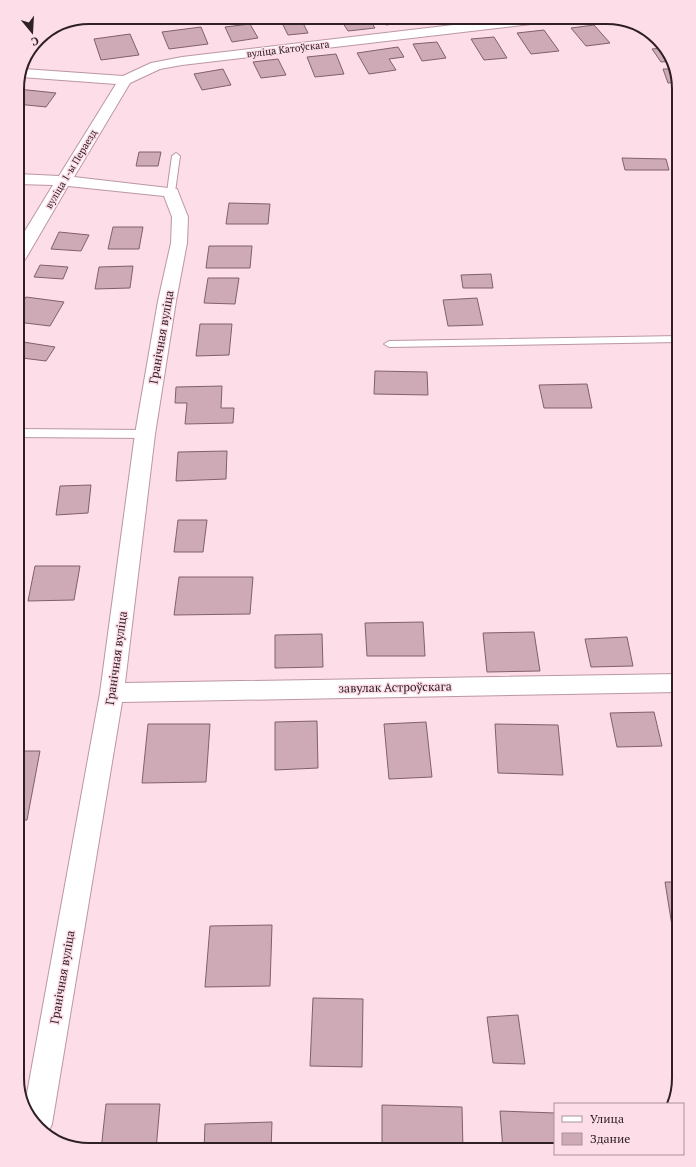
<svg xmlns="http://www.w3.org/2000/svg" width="696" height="1167" font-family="'PT Serif',serif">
  <rect width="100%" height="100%" fill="#fddde8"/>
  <path fill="#cea9b6" stroke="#81606b" d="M300,17L308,33L288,35L280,19Z
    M339,17H368L375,28L348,31Z
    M380,17H403L407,22L386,25Z
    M431,17H464L433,21Z
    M250,24L258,38L232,42L225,27Z
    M594,25L610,43L586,46L571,28Z
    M201,27L208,44L169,49L162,32Z
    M544,30L559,51L531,54L517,33Z
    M130,34L139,55L101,60L94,39Z
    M494,37L507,58L484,60L471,39Z
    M437,42L446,58L422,61L413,44Z
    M398,47L404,57L389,59L396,70L369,74L357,53Z
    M663,48L672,57L673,61L661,62L652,49Z
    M336,54L344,74L315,77L307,57Z
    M278,59L286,75L261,78L253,62Z
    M223,69L231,85L202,90L194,74Z
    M663,69H674L678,82L668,83Z
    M18,89L56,93L46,107L17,104Z
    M139,152H161L158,166H136Z
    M622,158L666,159L669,170H625Z
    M229,203L270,204L268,224H226Z
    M113,227H143L139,249H108Z
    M59,232L89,235L81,251L51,249Z
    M209,246H252L250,268H206Z
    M40,265L68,267L63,279L34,277Z
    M133,266L130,288L95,289L99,267Z
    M491,274L493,288H463L461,275Z
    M208,278H239L235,304L204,303Z
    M26,297L64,302L50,326L17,322V311Z
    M477,298L483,325L448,326L443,300Z
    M200,324H232L229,355L196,356Z
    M17,341L55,347L46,361L22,358L17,365Z
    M375,371L427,372L428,395L374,394Z
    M587,384L592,408H544L539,385Z
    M222,386L221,408H234L233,423L185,424L187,403H175L176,387Z
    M227,451L226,479L176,481L178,452Z
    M91,485L88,513L56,515L60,486Z
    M178,520H207L203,552H174Z
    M35,566H80L74,600L28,601Z
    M179,577H253L250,614L174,615Z
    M423,622L425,656H367L365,623Z
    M534,632L540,671L487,672L483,633Z
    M322,634L323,667L275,668V635Z
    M627,637L633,666L591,667L585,639Z
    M654,712L662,746L617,747L610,713Z
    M317,721L318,768L275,770V722Z
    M426,722L432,777L389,779L384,724Z
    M148,724H210L206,782L142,783Z
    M495,724L558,725L563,775L498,773Z
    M17,751H40L27,820H17Z
    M665,882H679V957H677Z
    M272,925L270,986L205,987L210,926Z
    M313,998L363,999L362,1067L310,1066Z
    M518,1015L525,1064L493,1063L487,1017Z
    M106,1104H160L156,1150H101Z
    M382,1105L462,1107L463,1150H382Z
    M500,1111L555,1113V1150H503Z
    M272,1122L271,1150H204L205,1124Z"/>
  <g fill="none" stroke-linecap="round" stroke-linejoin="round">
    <g stroke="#bb97a3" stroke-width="2">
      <path id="service" d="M176,153L180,156L175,192L171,195L167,192L172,156Z
        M679,336V342L389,347L384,344L389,341Z
        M17,429L145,430L149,431L150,434L149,437L145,438L17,437Z"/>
    </g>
    <g stroke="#bb97a3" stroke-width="2">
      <path id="minor" d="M521,17H563L561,20L556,21L182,65L160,69L130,83L74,177L177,189L188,217L187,243L176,301L155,434L125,683L679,674V692L122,702L52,1124L47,1135L24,1110L100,693L135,434L158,301L171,243L172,217L164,196L68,186L26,258L23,262L17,263V244L53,185L17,184V174L59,176L116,84L21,77L24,69L123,76L151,63L182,57Z"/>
    </g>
    <use href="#service" fill="#fff" fill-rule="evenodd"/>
    <use href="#minor" fill="#fff" fill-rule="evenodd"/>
  </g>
  <g text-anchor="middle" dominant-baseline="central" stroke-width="3" stroke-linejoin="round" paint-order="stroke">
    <g font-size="10" fill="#2e2025" stroke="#fddde8">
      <text transform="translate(288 49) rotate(-7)">вуліца Катоўскага</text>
      <text transform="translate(71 169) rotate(-59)">вуліца 1-ы Пераезд</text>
    </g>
    <g font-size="12" fill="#2e2025" stroke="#fddde8">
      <text transform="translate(161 337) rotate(-80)">Гранічная вуліца</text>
      <text transform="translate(116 658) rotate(-82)">Гранічная вуліца</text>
      <text transform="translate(395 687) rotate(-1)">завулак Астроўскага</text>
      <text transform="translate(62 977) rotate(-80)">Гранічная вуліца</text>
    </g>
  </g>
  <path d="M0 0H696V1167H0ZM89 24H607A65 65 0 0 1 672 89V1078A65 65 0 0 1 607 1143H89A65 65 0 0 1 24 1078V89A65 65 0 0 1 89 24Z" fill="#fddde8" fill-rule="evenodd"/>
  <path fill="none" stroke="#2e2025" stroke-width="2" d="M89 24H607A65 65 0 0 1 672 89V1078A65 65 0 0 1 607 1143H89A65 65 0 0 1 24 1078V89A65 65 0 0 1 89 24Z"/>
  <rect x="554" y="1103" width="130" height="52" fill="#fddde8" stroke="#aa919a"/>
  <rect x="562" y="1116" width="20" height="6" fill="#ffffff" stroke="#aa919a"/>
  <text x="590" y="1123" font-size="12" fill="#2e2025">Улица</text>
  <rect x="562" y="1133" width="20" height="12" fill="#cea9b6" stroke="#aa919a"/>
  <text x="590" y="1143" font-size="12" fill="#2e2025">Здание</text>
  <g transform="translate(32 32) rotate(162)" stroke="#fddde8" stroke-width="3" paint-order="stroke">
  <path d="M0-3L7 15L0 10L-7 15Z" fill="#2e2025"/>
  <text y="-6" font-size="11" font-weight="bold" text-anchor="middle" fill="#2e2025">С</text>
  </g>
</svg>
